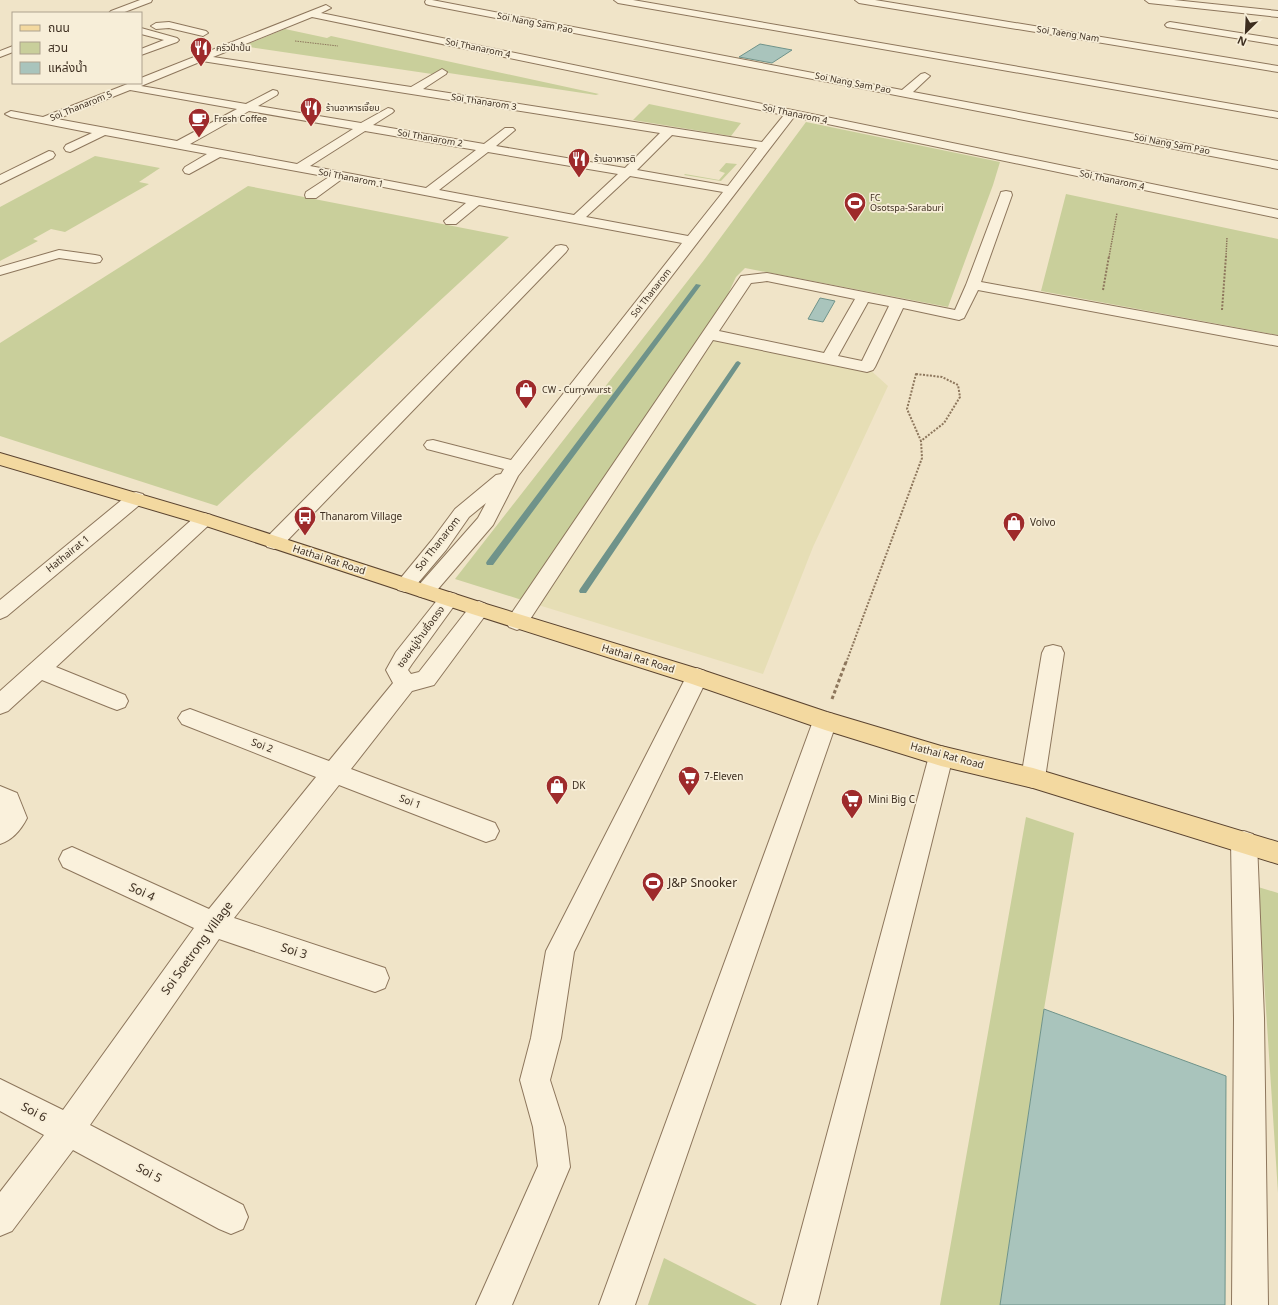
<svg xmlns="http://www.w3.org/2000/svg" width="1278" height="1305" font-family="Georgia,'Noto Sans Thai',serif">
  <rect width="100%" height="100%" fill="#f0e4c8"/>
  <path fill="#e6deb5" d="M709,334L867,367L888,386L813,547L763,674L522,600Z"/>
  <path fill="#c9cf9b" d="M285,29L327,38L331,36L599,94L596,95L442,72L432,74L243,46Z
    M649,104L741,123L731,136L633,120Z
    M806,122L1000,162L993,185L948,307L745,268L736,277L709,334L522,600L455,579L704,260Z
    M95,156L160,168L139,182L149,184L65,232L51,229L33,239L38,241L0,261V207Z
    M726,163L737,164L721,181L684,175L685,174L719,180L725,173L719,171Z
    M248,186L509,237L217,506L0,436V343Z
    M1066,194L1278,239V335L1041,291Z
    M1026,817L1074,833L1044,1009L1000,1305H940Z
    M1258,887L1278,893V1193Z
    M664,1258L757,1305H648Z"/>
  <path fill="#a9c4bc" stroke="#6f938a" d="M760,44L792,50L772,63L739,57Z
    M820,298L835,301L823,322L808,319Z
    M1044,1009L1226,1076L1225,1305H1000Z"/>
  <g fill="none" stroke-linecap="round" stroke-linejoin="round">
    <path fill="#6f938a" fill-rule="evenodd" d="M696,284L701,285L493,565H487L486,563L487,561Z
      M738,361L741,363L586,593H580L579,591L580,589L736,362Z"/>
    <g stroke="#8d765c" stroke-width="2">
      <path id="minor" d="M140,0H152L151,2L122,13H109L111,11Z
        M426,0H432L902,90L921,74L925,73L930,76L913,92L1278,161V169L429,5L426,4L425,2Z
        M614,0H633L1278,112V118L618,3Z
        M855,0H875L1278,66V72L859,3Z
        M1145,0H1174L1278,11V17L1149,3Z
        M326,5L331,8L321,13L1278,210V218L794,117L518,476L493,525L432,596L425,598L418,596L415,591L418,586L478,518L486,503L469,517L446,550L412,590L405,592L398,590L395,585L432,540L455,509L496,475L501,474L504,469L427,449L424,445L427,441L433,440L511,460L682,243L479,205L456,224H446L444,221L466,203L342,179L316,198H306L305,195L306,192L329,177L220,157L189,174L185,173L183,170L185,167L207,154L105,135L70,152L66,151L64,148L66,145L92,133L11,117L5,114L11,111L43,117L130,83H141V78ZM312,17L784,115L762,142L423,89L446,74L447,72L442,69L411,87L213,57ZM202,61L660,133L625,168L496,146L515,130L513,128H505L484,144L373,125L392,113L394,111L392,109L388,108L361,123L258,106L277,95L278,93L277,91L273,90L246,104L141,86ZM130,90L237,109L177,141L57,119ZM249,111L353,129L297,164L190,144ZM365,131L476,150L426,188L310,166ZM672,135L757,148L728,186L637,170ZM488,152L618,174L574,215L439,190ZM630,176L723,192L688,236L586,217Z
        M169,22L206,31L208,33L203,36L169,28L156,29L151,26L156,23Z
        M1170,22L1278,39V45L1167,27L1165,25L1167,23Z
        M141,28L177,38L179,40L177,42L141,55V49L164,40L141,34Z
        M13,46V52L0,57V51Z
        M49,151L53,152L55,155L53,158L0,184V175Z
        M1006,191L1011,192L1012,195L981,282L1278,336V346L978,290L964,318L959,320L903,308L875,367L873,370L867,372L713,340L525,627L517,630L509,627L506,622L509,617L741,276L767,273L955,310L966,285L1000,195L1001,192ZM767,281L855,299L824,353L719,331L751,283ZM868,302L889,306L862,361L838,356Z
        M561,245L566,246L568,249L566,252L281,547L274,549L267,547L264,542L267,537L556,246Z
        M59,250L95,255L100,256L102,259L100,262L95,263L59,258L0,275V267Z
        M136,492L143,494L145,498L143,502L7,616L0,619V600L129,494Z
        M204,513L211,515L214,519L211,523L56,667L125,695L128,701L125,707L117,710L109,707L42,680L8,711L0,714V691L197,515Z
        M449,592L456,594L459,599L412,664L408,670L411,674L419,672L472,604L479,601L486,604L490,609L434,685L412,691L351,769L495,823L499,831L495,839L486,842L339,785L234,918L385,968L389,978L385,988L375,992L219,939L90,1125L243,1205L248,1217L243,1229L231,1234L219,1229L73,1150L12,1231L0,1236V1192L44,1135L0,1111V1079L63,1110L194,928L63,867L59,859L63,851L72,847L81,851L209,909L316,777L182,724L178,718L182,712L190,709L198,712L329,761L393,683L386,670L396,652L442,594Z
        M1053,645L1061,647L1064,653L1045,778L1042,785L1033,788L1024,785L1021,778L1042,653L1045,647Z
        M697,668L705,671L708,677L574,952L561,1038L550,1080L565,1127L570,1167L512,1305H476L538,1166L533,1127L520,1080L531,1038L546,951L686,677L689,671Z
        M825,712L833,714L837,721L635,1305H599L813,721L817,714Z
        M941,746L950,749L953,756L817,1305H781L929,756L932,749Z
        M0,786L17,793L27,818C21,830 12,840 0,844Z
        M1244,831L1253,834L1257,842L1264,1018L1268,1305H1232L1234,1018L1231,842L1235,834Z"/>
    </g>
    <g stroke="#5b4430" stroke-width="2">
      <path id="major" d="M0,453L211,515L486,604L705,671L827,712L941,746L1033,768L1278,842V864L1033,788L941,766L825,730L689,683L472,614L197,523L0,465Z"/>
    </g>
    <path stroke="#8d765c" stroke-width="1" stroke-dasharray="1.5 1" stroke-linecap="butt" d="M295,41L338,46"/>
    <path stroke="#8d765c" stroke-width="1.5" stroke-dasharray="1.5 1" stroke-linecap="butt" d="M1109,257L1117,213
      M1226,257L1227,237"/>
    <path stroke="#8d765c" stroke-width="2" stroke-dasharray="2 1.5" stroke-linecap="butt" d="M1103,290L1109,256
      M1222,310L1226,256
      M916,374L942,377L958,385L960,397L944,423L921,441L907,409Z
      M846,663L922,458L921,441"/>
    <path stroke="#8d765c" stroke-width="3" stroke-dasharray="3.5 2.5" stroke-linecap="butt" d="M832,699L846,662"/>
    <use href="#minor" fill="#faf1dc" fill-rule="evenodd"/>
    <use href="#major" fill="#f3d9a0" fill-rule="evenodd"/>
  </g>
  <defs>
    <g id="restaurant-pin" transform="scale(1.15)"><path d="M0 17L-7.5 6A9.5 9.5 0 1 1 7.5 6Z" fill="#9e2a2b" stroke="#f7eed8"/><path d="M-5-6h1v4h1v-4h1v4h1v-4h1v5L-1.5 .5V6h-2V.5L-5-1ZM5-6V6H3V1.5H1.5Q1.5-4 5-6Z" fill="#fff"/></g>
    <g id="cafe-pin" transform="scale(1.15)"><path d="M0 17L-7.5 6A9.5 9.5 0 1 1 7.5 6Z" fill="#9e2a2b" stroke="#f7eed8"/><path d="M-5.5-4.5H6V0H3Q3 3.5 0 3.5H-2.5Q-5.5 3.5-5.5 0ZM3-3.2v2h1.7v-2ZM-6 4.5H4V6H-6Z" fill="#fff"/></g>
    <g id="stadium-pin" transform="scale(1.15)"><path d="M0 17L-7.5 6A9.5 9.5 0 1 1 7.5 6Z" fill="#9e2a2b" stroke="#f7eed8"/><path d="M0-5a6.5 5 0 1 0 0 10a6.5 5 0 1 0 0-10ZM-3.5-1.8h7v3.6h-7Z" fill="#fff"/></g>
    <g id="shop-pin" transform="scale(1.15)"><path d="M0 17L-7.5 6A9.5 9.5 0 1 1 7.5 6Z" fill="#9e2a2b" stroke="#f7eed8"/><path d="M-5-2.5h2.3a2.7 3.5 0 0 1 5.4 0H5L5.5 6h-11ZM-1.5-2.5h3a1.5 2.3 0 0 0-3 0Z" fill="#fff"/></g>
    <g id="bus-pin" transform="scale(1.15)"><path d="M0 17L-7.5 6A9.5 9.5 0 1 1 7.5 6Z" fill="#9e2a2b" stroke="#f7eed8"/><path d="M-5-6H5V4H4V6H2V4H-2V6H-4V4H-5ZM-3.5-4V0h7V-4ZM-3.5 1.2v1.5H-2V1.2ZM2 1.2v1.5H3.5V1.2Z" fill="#fff"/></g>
    <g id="supermarket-pin" transform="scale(1.15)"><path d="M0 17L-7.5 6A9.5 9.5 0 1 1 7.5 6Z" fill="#9e2a2b" stroke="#f7eed8"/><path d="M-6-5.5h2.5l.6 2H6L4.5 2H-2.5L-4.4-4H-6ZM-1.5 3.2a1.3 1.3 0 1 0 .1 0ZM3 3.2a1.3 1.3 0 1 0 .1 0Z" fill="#fff"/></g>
  </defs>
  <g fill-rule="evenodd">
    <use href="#restaurant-pin" x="201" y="48"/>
    <use href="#restaurant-pin" x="311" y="108"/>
    <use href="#cafe-pin" x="199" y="119"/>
    <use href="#restaurant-pin" x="579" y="159"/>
    <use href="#stadium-pin" x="855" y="203"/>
    <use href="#shop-pin" x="526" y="390"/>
    <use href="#bus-pin" x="305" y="517"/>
    <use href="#shop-pin" x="1014" y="523"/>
    <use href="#supermarket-pin" x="689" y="777"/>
    <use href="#shop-pin" x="557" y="786"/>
    <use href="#supermarket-pin" x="852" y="800"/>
    <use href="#stadium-pin" x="653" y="883"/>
  </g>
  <g text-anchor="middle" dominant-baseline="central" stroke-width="3.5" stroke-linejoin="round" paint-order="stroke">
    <g font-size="9" fill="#3d2e20" stroke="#f7eed8">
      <text transform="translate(535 23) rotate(11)">Soi Nang Sam Pao</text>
      <text transform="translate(1068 34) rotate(9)">Soi Taeng Nam</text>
      <text transform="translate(478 48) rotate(12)">Soi Thanarom 4</text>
      <text transform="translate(853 83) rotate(11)">Soi Nang Sam Pao</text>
      <text transform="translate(484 102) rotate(9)">Soi Thanarom 3</text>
      <text transform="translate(81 106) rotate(-22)">Soi Thanarom 5</text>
      <text transform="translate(795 114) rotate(12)">Soi Thanarom 4</text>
      <text transform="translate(430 138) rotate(10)">Soi Thanarom 2</text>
      <text transform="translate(1172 144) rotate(11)">Soi Nang Sam Pao</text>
      <text transform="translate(351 178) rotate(11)">Soi Thanarom 1</text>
      <text transform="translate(1112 180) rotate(12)">Soi Thanarom 4</text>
      <text transform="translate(651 293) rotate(-52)">Soi Thanarom</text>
    </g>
    <g font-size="9" fill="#3d2e20" stroke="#f7eed8" text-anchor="start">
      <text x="216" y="48">ครัวป้าปั้น</text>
      <text x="326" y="108">ร้านอาหารเจี๊ยบ</text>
      <text x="214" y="119">Fresh Coffee</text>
      <text x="594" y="159">ร้านอาหารติ</text>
      <text x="870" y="198">FC<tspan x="870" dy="10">Osotspa-Saraburi</tspan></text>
      <text x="542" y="390">CW - Currywurst</text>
    </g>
    <g font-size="10" fill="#3d2e20" stroke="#f7eed8" text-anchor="start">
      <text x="320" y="517">Thanarom Village</text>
      <text x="1030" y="523">Volvo</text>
      <text x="704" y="777">7-Eleven</text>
      <text x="572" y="786">DK</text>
      <text x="868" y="800">Mini Big C</text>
    </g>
    <g font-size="10" fill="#3d2e20" stroke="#f7eed8">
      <text transform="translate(438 544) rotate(-52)">Soi Thanarom</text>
      <text transform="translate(68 554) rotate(-39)">Hathairat 1</text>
      <text transform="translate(329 560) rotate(18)">Hathai Rat Road</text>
      <text transform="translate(421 637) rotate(-54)">ซอยหมู่บ้านซื่อตรง</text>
      <text transform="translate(638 659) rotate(17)">Hathai Rat Road</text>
      <text transform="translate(262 746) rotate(21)">Soi 2</text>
      <text transform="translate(947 756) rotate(15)">Hathai Rat Road</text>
      <text transform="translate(410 802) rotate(21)">Soi 1</text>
    </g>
    <g font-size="12" fill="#3d2e20" stroke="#f7eed8" text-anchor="start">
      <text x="668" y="883">J&amp;P Snooker</text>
    </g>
    <g font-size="12" fill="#3d2e20" stroke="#f7eed8">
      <text transform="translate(142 892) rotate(25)">Soi 4</text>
      <text transform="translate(197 948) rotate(-54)">Soi Soetrong Village</text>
      <text transform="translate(294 951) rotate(18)">Soi 3</text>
      <text transform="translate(34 1112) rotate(28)">Soi 6</text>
      <text transform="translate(149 1173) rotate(28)">Soi 5</text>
    </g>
  </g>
  <rect x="12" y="12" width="130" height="72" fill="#f7eed8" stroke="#ada18e"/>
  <rect x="20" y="25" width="20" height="6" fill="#f3d9a0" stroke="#ada18e"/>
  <text x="48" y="32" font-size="12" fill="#3d2e20">ถนน</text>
  <rect x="20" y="42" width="20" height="12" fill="#c9cf9b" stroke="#ada18e"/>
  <text x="48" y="52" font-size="12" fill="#3d2e20">สวน</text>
  <rect x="20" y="62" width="20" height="12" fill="#a9c4bc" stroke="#ada18e"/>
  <text x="48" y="72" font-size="12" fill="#3d2e20">แหล่งน้ำ</text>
  <g transform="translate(1246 32) rotate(204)" stroke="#f7eed8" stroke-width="3" paint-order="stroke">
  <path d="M0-3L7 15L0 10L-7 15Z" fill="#3d2e20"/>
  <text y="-6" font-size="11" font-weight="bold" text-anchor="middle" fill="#3d2e20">N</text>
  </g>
</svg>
